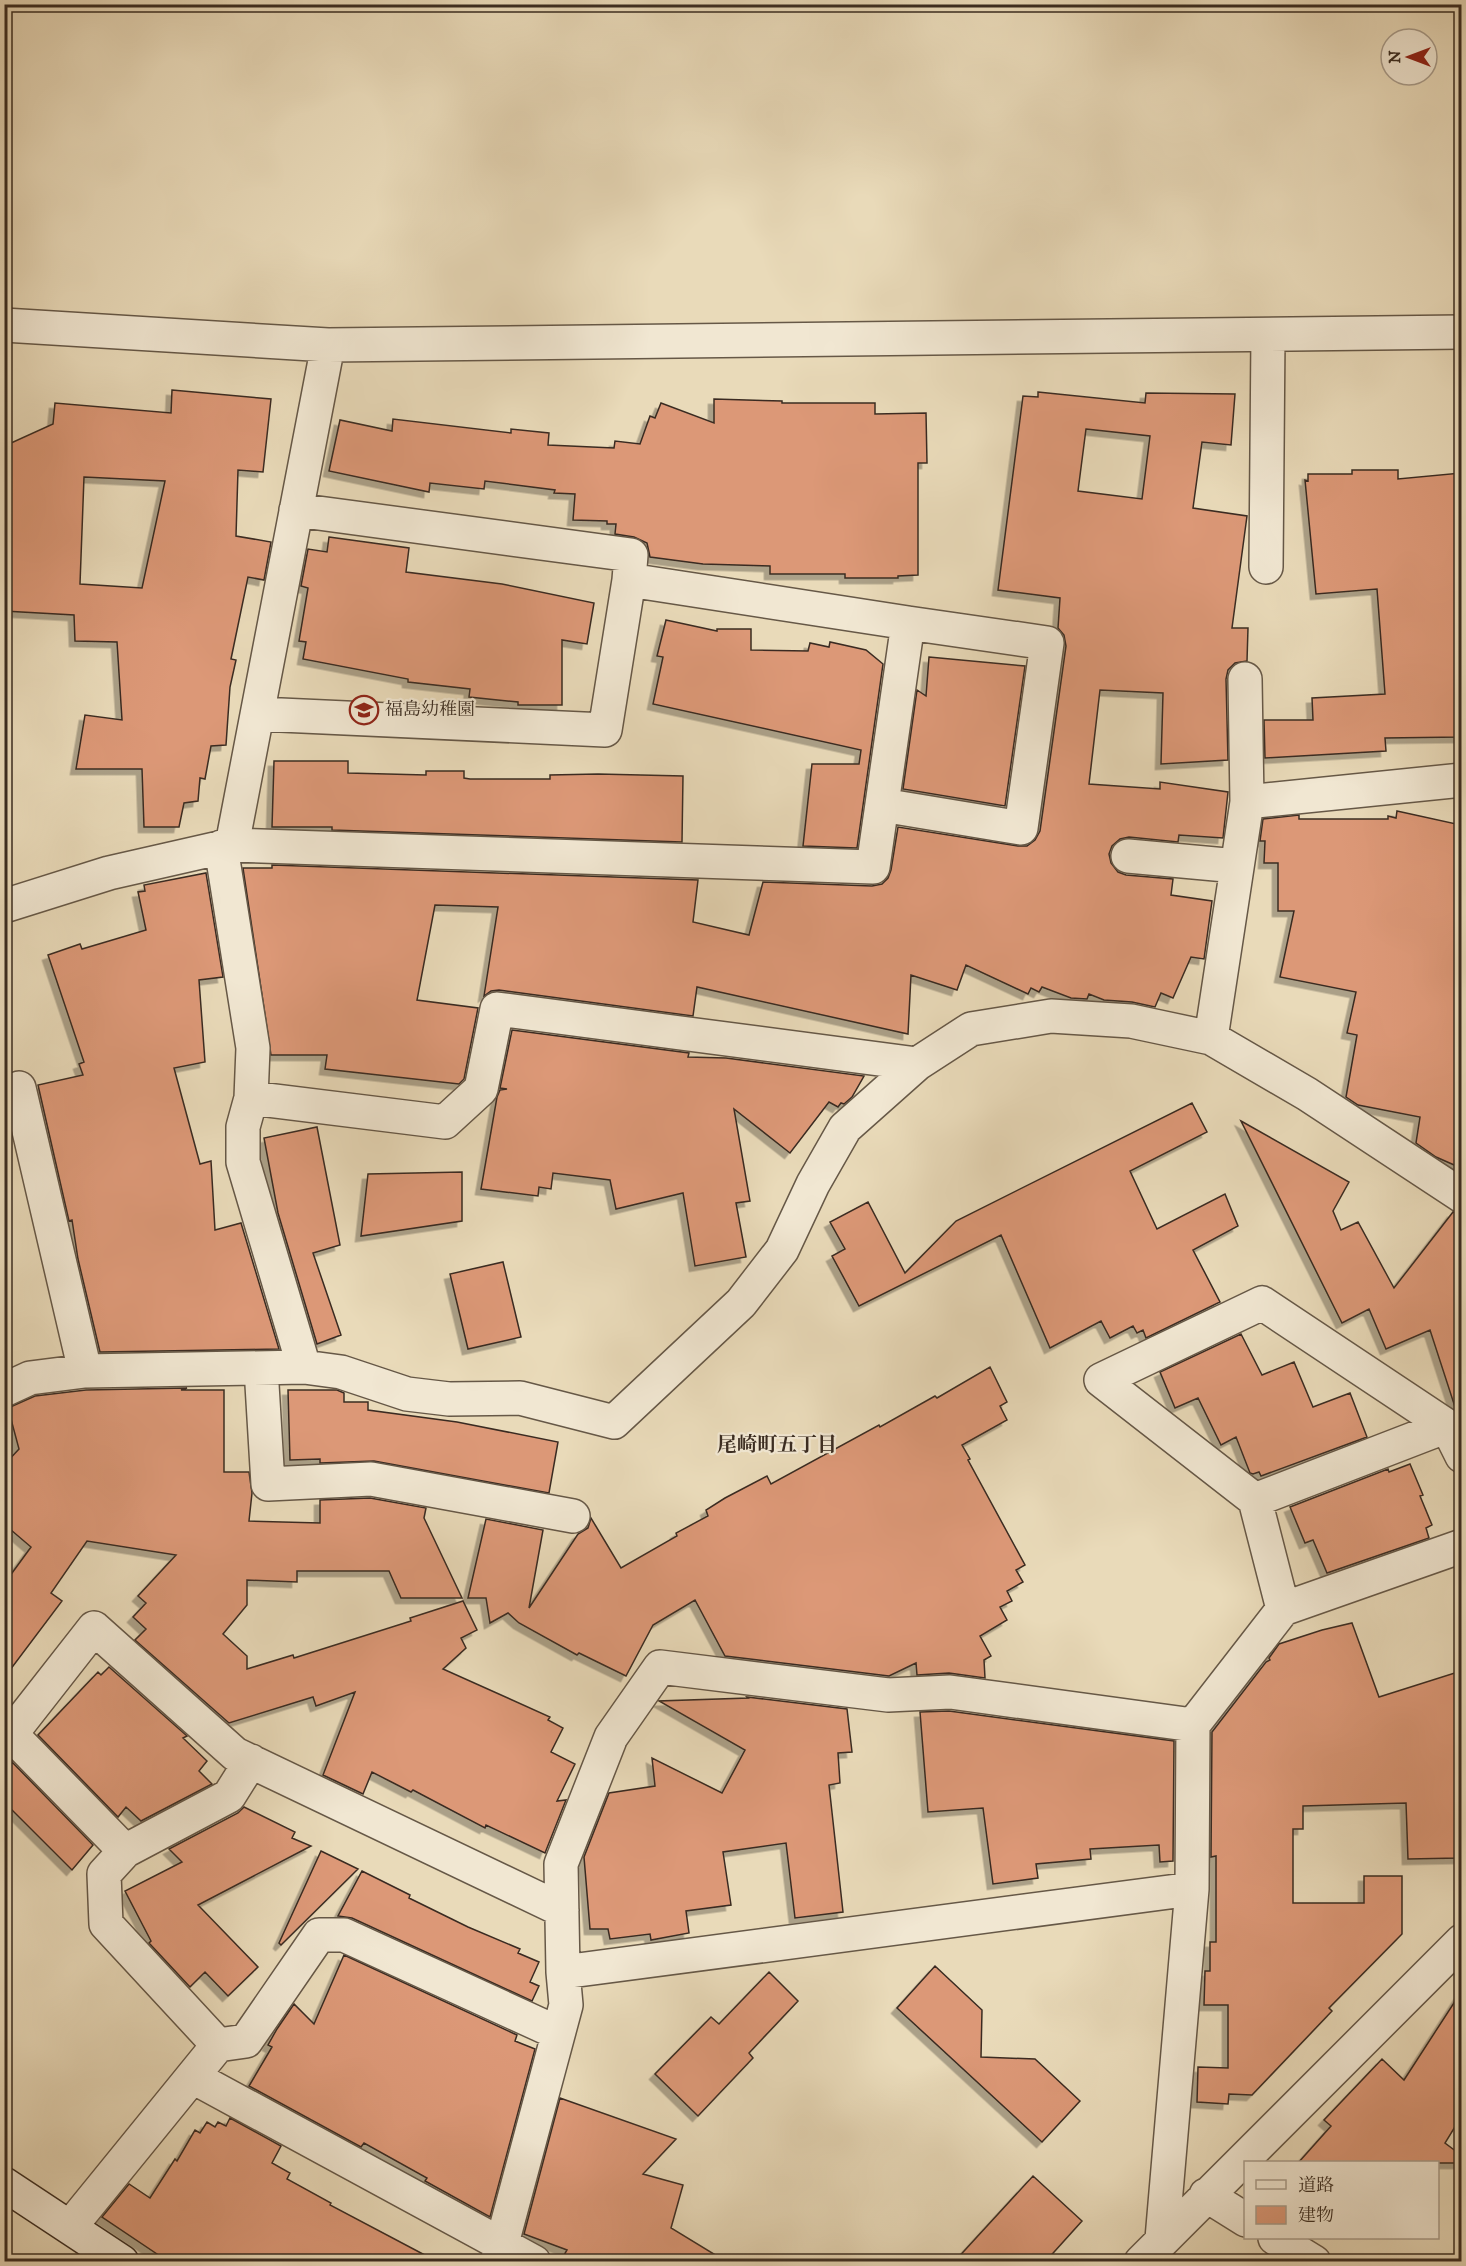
<svg xmlns="http://www.w3.org/2000/svg" width="1466" height="2266" font-family="'IM FELL DW Pica','Noto Serif JP',serif">
  <defs>
    <filter id="shadow"><feDropShadow dx="-5.5" dy="5.5" stdDeviation="0" flood-color="#0004"/></filter>
  </defs>
  <rect width="100%" height="100%" fill="#e9dab9"/>
  <filter id="stains"><feTurbulence type="fractalNoise" baseFrequency=".00333" numOctaves="4"/><feColorMatrix values="0 0 0 0 .2 0 0 0 0 .09 0 0 0 0 .02 0 0 0 .5 -.17"/></filter>
  <radialGradient id="worn" r=".72"><stop offset=".6" stop-color="#630" stop-opacity="0"/><stop offset="1" stop-color="#630" stop-opacity=".3"/></radialGradient>
  <path fill="#dc9877" stroke="#3a2c21" stroke-width="1.5" fill-rule="evenodd" filter="url(#shadow)" d="M172,390L271,399L263,472L238,470L236,536L271,542L264,580L248,577L231,659L236,660L230,687L226,745L211,746L205,779L200,778L198,801L184,803L179,827H144L142,769H76L85,715L122,720L117,642L75,641L74,615L4,611V533L11,443L53,424L55,403L171,413ZM84,477L165,481L142,588L80,584Z
    M1038,392L1145,403L1146,393L1235,394L1231,445L1202,442L1193,508L1247,516L1232,628H1248L1247,661L1235,663L1228,670L1226,679L1228,760L1161,764L1163,693L1100,690L1089,784L1160,789V782L1228,792L1223,838L1179,835L1178,842L1129,837L1120,839L1112,846L1109,854L1111,863L1118,872L1126,875L1173,879L1171,895L1212,901L1204,959L1191,957L1173,998L1161,993L1155,1007L1132,1002L1104,1000L1089,994L1087,999L1071,998L1042,987L1039,992L1031,988L1028,994L966,965L957,990L911,975L908,1034L697,987L693,1016L499,990L491,991L484,996L498,907L435,905L417,1000L478,1008L464,1079L459,1084L325,1069L327,1055H271L243,868H272V865L698,880L693,922L749,935L763,882L872,886L882,884L888,878L891,870L898,827L1018,846H1027L1035,840L1040,831L1066,646L1064,635L1058,628L1060,598L998,590L1023,396L1038,397ZM1086,429L1150,436L1142,499L1078,491Z
    M714,399L782,401V403H875V414L926,413L927,463H918V575L898,576V578H845V574H770V566L703,564L650,557L647,543L634,537L615,534L616,524H607V521L573,520L575,494L554,493L555,490L485,481L484,489L430,483L429,492L329,471L340,420L392,431L393,419L511,433V429L549,433L548,445L614,448L615,441L640,444L650,416L655,418L661,403L714,423Z
    M1352,470H1398V479L1461,473V580L1455,581L1461,662V737L1385,738L1386,751L1265,758L1264,720H1313L1312,698L1385,694L1377,589L1316,594L1305,480L1308,481V474H1352Z
    M329,537L409,548L406,572L502,584L594,603L587,644L562,640V705H518V702L469,697L470,689L408,682V679L303,659L306,642L299,641L308,588L301,586L308,549L327,552Z
    M666,620L717,631V629H751V650L808,651L810,643L829,647L830,642L866,650L883,664L857,848L803,846L812,764H859L861,750L653,704L663,657L657,656Z
    M929,657L1025,666L1005,806L903,789L917,690L926,696Z
    M274,761H348V773L426,775V771H464V778L470,779H550V775L598,774L683,776L682,842L332,830V827H272Z
    M1397,811L1461,825V1168L1436,1157L1416,1143L1420,1117L1358,1105L1346,1097L1357,1035L1347,1033L1356,992L1280,977L1294,911H1278V863H1264L1265,841H1260L1263,819L1299,815V819H1388V816L1396,818Z
    M206,873L223,977L199,980L205,1062L174,1068L200,1164L211,1161L215,1230L241,1223L279,1349L100,1352L78,1259L72,1220L69,1221L38,1085L83,1075L79,1064L84,1062L48,955L80,944L82,949L146,930L138,892L145,891L144,885Z
    M512,1030L689,1053L688,1057L726,1058L864,1076L852,1097L844,1104L841,1103L838,1107L829,1102L790,1153L734,1109L750,1201L736,1203L746,1257L695,1266L683,1193L616,1209L610,1180L553,1173L551,1189L539,1187L538,1196L481,1189L497,1097L500,1090L507,1089L500,1088Z
    M1192,1103L1207,1132L1130,1171L1157,1229L1225,1194L1238,1226L1193,1250L1220,1302L1146,1338L1143,1330L1137,1333L1133,1326L1110,1338L1101,1321L1050,1348L1001,1235L859,1306L832,1256L845,1249L830,1222L868,1202L905,1273L956,1221Z
    M1241,1121L1349,1182L1333,1211L1341,1230L1358,1222L1394,1288L1453,1212L1461,1215V1406L1455,1407L1430,1330L1386,1349L1369,1309L1342,1323Z
    M317,1127L340,1245L313,1253L341,1335L317,1344L278,1213L264,1138Z
    M462,1172V1221L361,1236L368,1174Z
    M503,1262L521,1337L468,1349L450,1274Z
    M1241,1334L1262,1375L1294,1362L1313,1407L1350,1393L1367,1437L1261,1476L1259,1472L1253,1474L1250,1473L1236,1437L1221,1445L1198,1398L1175,1408L1160,1372Z
    M990,1367L1007,1402L1000,1406L1007,1420L962,1445L970,1459L968,1460L1025,1565L1016,1570L1023,1582L1007,1591L1012,1601L1000,1607L1007,1620L980,1636L991,1656L984,1660L985,1678L949,1673L917,1675L916,1663L889,1676L725,1656L695,1600L653,1625L626,1676L579,1653L577,1655L519,1623L508,1613L490,1623L486,1598H468L486,1519L543,1530L529,1608L578,1534L588,1528L591,1518L621,1568L677,1536L676,1533L708,1516L706,1510L725,1498L767,1476L771,1484L879,1425L880,1427L935,1396L937,1398Z
    M187,1388L181,1390H224V1472H249L252,1493L249,1521L320,1523V1500L370,1498L426,1508L424,1518L462,1598H401L389,1571H297V1582L247,1580V1605L223,1634L247,1656V1669L293,1655L294,1658L411,1621L410,1618L463,1601L477,1630L461,1638L466,1648L443,1669L550,1717L548,1720L563,1728L551,1752L575,1764L557,1801L566,1800L545,1853L486,1825L485,1828L413,1790L411,1792L372,1772L363,1794L323,1775L355,1692L316,1706L313,1697L229,1723L135,1640L146,1629L133,1617L146,1603L138,1596L176,1555L87,1541L51,1593L62,1601L4,1678V1584L31,1547L4,1524V1465L19,1449L8,1408L35,1396L86,1390Z
    M288,1390H337L344,1393V1402H368V1410L457,1422L558,1442L549,1493L374,1461L320,1463V1459L290,1460Z
    M1410,1464L1423,1495L1420,1496L1432,1525L1426,1528L1429,1538L1327,1573L1313,1540L1305,1543L1290,1507L1388,1469L1389,1472Z
    M1352,1623L1379,1697L1461,1671V1832H1458L1459,1858L1408,1859L1406,1803L1303,1806V1829H1293V1903H1364V1876H1402V1934L1329,2008L1332,2011L1252,2095L1229,2094L1228,2104L1197,2102L1198,2067L1228,2068V2005H1204L1205,1971H1210V1942H1216V1856L1211,1857L1212,1732L1266,1662L1270,1660L1269,1658L1279,1644L1322,1630Z
    M109,1667L187,1736L183,1738L207,1761L199,1771L212,1784L141,1821L126,1807L118,1817L38,1735L98,1672L101,1675Z
    M747,1697L847,1709L852,1752L838,1753L840,1783L829,1785L843,1912L795,1918L786,1843L723,1852L731,1905L686,1911L689,1933L651,1940L650,1934L610,1939L608,1929H590L584,1857L609,1793L655,1786L652,1758L722,1793L745,1750L659,1701L748,1698Z
    M949,1711L1174,1741L1173,1861L1160,1862L1159,1845L1090,1849L1091,1859L1036,1864L1038,1878L993,1884L983,1808L928,1812L920,1712Z
    M12,1762L93,1845L72,1870L4,1802V1770Z
    M244,1807L295,1832L292,1838L311,1846L198,1905L258,1967L228,1996L205,1972L190,1987L149,1943L151,1941L125,1891L182,1862L169,1849L238,1813Z
    M321,1851L358,1869L281,1945L279,1943Z
    M362,1871L410,1895L409,1898L468,1927L520,1949L518,1953L539,1962L530,1982L539,1986L532,2001L352,1918L338,1916Z
    M344,1955L517,2035L515,2041L535,2049L490,2217L425,2181L427,2178L364,2143L361,2147L249,2086L272,2047L268,2045L277,2029L294,2004L314,2024Z
    M935,1966L982,2010L981,2057L1035,2059L1080,2101L1042,2142L897,2008Z
    M769,1972L798,2001L749,2053L753,2058L698,2116L655,2074L711,2017L719,2024Z
    M1461,1992V2117L1445,2143L1461,2155V2163H1298L1331,2126L1324,2120L1382,2059L1404,2080Z
    M560,2098L676,2139L643,2174L683,2185L671,2228L727,2262H560L567,2250L524,2234Z
    M230,2118L281,2146L272,2163L290,2173L287,2179L331,2203L330,2205L438,2262H169L102,2217L129,2184L150,2198L175,2159L177,2161L195,2130L200,2133L207,2122L215,2127L218,2122L226,2126Z
    M1033,2176L1082,2221L1045,2262H954Z"/>
  <g fill="none" stroke-linecap="round" stroke-linejoin="round">
    <g stroke="#665847" stroke-width="36">
      <path id="minor" d="M4,325L328,345L1462,332
        M1266,567L1268,335
        M1245,679L1247,802
        M259,714L605,730L629,580
        M882,805L1021,828L1047,643L908,623
        M232,845L328,345
        M221,847L253,1048L251,1098L243,1127V1162L304,1367
        M1128,856L1237,866
        M4,906L109,873L232,845L873,867L908,623L629,580L631,555L296,510
        M1211,1038L1247,802L1462,780
        M19,1088L85,1371
        M251,1098L445,1122L481,1089L497,1009L917,1064
        M261,1368L268,1484L371,1479L573,1516
        M4,1390L30,1378L85,1371L304,1367L341,1372L407,1394L449,1399L520,1398L614,1422L741,1303L782,1250L813,1184L845,1128L917,1064L971,1029L1051,1016L1131,1021L1211,1038L1307,1094L1462,1196
        M1255,1500L1447,1426
        M1283,1609L1462,1546
        M4,1727L125,1851
        M11,1734L94,1628L235,1754L562,1910
        M1192,1889L1193,1725L1283,1609L1255,1500L1101,1380L1262,1303L1447,1426L1462,1456
        M563,1972L561,1864L611,1737L660,1667L888,1695L950,1692L1193,1725
        M218,2045L106,1924L104,1874L125,1851L229,1796L251,1761
        M193,2077L534,2262
        M1206,2195L1246,2220
        M70,2227L218,2045L246,2041L319,1935H344L558,2033
        M1275,2238L1314,2262
        M497,2262L566,2005L563,1972L1192,1889L1162,2239
        M1141,2262L1462,1941"/>
    </g>
    <g stroke="#3a2c21" stroke-width="36">
      <path id="secondary" d="M4,2184L122,2262"/>
    </g>
    <use href="#minor" stroke="#f1e7d2" stroke-width="33"/>
    <use href="#secondary" stroke="#f1e7d2" stroke-width="33"/>
  </g>
  <defs>
    <g id="school-ring" transform="scale(1.5)"><circle r="9.5" fill="#f1e7d2" stroke="#8f2418" stroke-width="1.5"/><path d="M0-5L7-2L0 1L-7-2ZM-4 1L0 2.5L4 1V4Q0 6-4 4Z" fill="#8f2418"/></g>
  </defs>
  <g fill-rule="evenodd">
    <use href="#school-ring" x="364" y="710"/>
  </g>
  <g text-anchor="middle" dominant-baseline="central" stroke-width="4.5" stroke-linejoin="round" paint-order="stroke">
    <g font-size="18" fill="#3a2c21" stroke="#f1e7d2" text-anchor="start">
      <text x="385" y="710">福島幼稚園</text>
    </g>
    <g font-size="20" font-weight="bold" fill="#3a2c21" stroke="#f1e7d2">
      <text x="777" y="1445">尾崎町五丁目</text>
    </g>
  </g>
  <rect width="1466" height="2266" fill="none" stroke="#e9dab9" stroke-width="24"/>
  <rect x="6" y="6" width="1454" height="2254" fill="none" stroke="#3a2c21" stroke-width="3"/>
  <rect x="12" y="12" width="1442" height="2242" fill="none" stroke="#3a2c21" stroke-width="1.5"/>
  <rect x="1244" y="2161" width="195" height="78" fill="#f1e7d2" stroke="#a89c8b" stroke-width="1.5"/>
  <rect x="1256" y="2180" width="30" height="9" fill="#f1e7d2" stroke="#a89c8b" stroke-width="1.5"/>
  <text x="1298" y="2191" font-size="18" fill="#3a2c21">道路</text>
  <rect x="1256" y="2206" width="30" height="18" fill="#dc9877" stroke="#a89c8b" stroke-width="1.5"/>
  <text x="1298" y="2221" font-size="18" fill="#3a2c21">建物</text>
  <g transform="translate(1409 57) rotate(270)"><circle r="28" fill="#f1e7d2" stroke="#a89c8b" stroke-width="1.5"/>
  <path d="M0-4.5L10 22L0 15L-10 22Z" fill="#8f2418"/>
  <text y="-9" font-size="16" font-weight="bold" text-anchor="middle" fill="#3a2c21">N</text>
  </g>
  <rect width="100%" height="100%" filter="url(#stains)"/>
  <rect width="100%" height="100%" fill="url(#worn)"/>
</svg>
